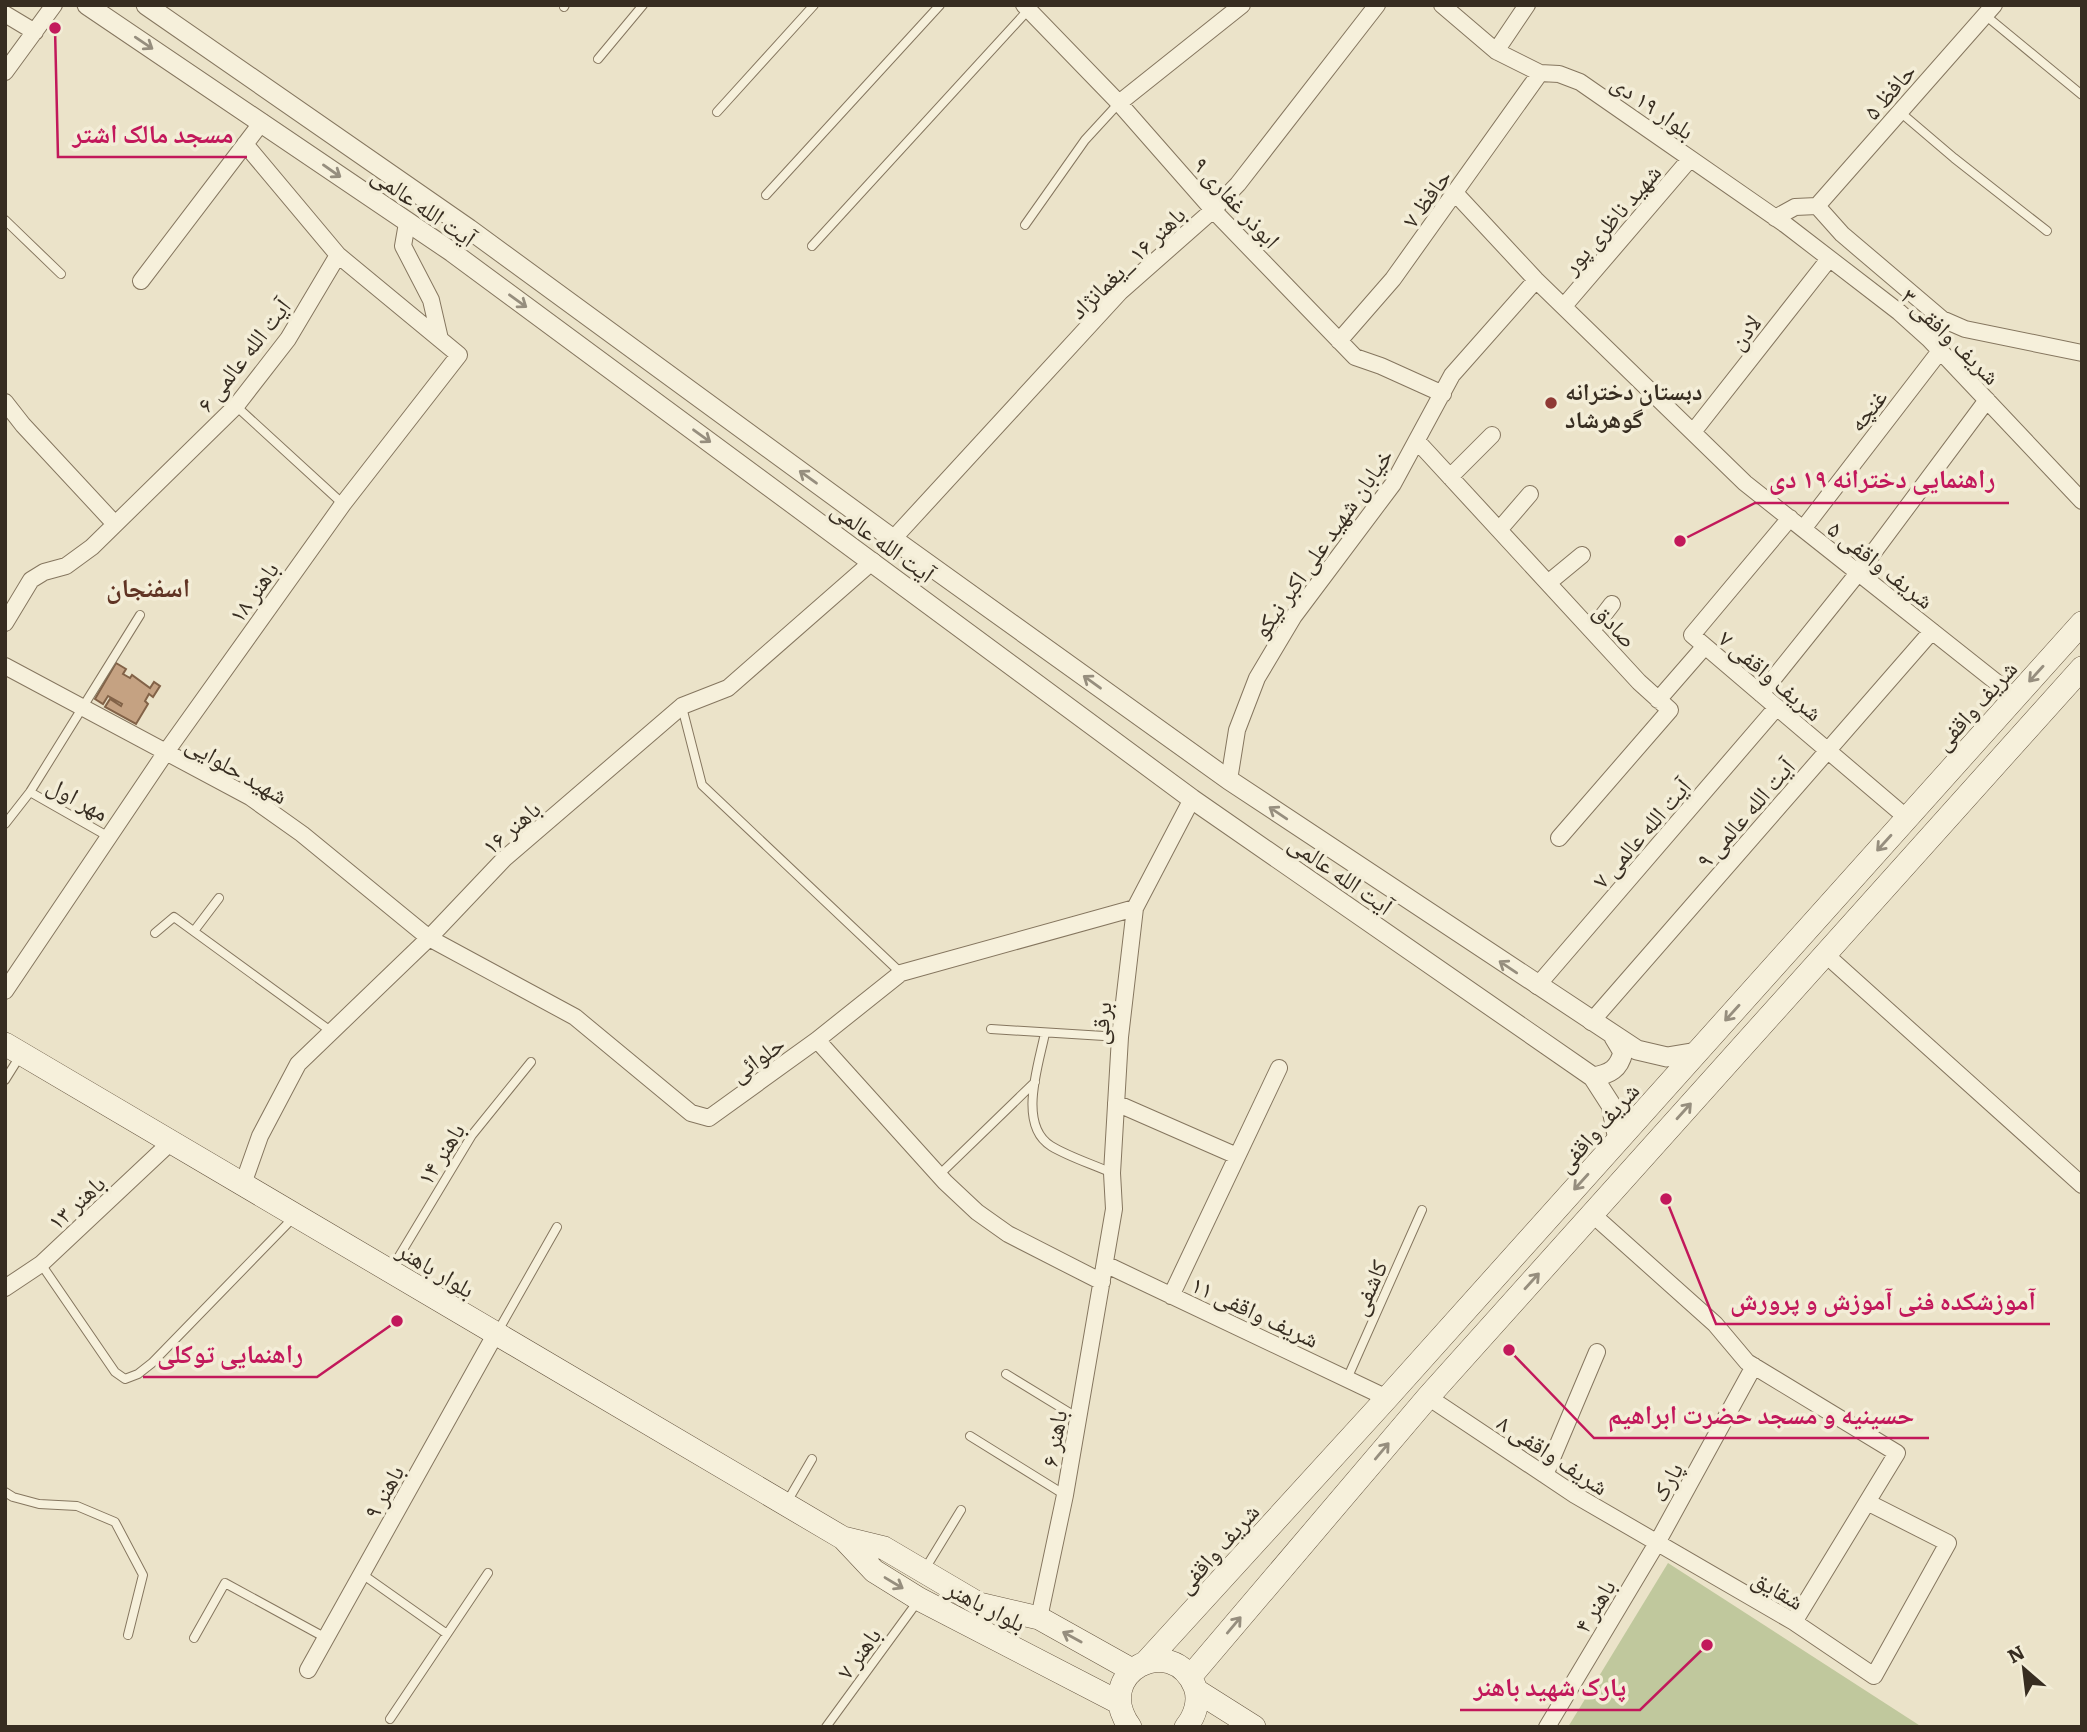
<svg xmlns="http://www.w3.org/2000/svg" width="2087" height="1732" font-family="Literata,'Noto Naskh Arabic',serif">
  <rect width="100%" height="100%" fill="#ebe3c9"/>
  <path fill="#c0c89d" d="M1668,1563L1922,1727H1568Z"/>
  <path fill="#c5a282" stroke="#826247" stroke-width="2" d="M116,663L126,669L123,674L130,678L132,675L150,688L154,682L160,686L153,697L149,694L145,701L148,704L136,724L105,707L110,699L121,706L122,704L108,696L103,704L95,699Z"/>
  <g fill="none" stroke-linecap="round" stroke-linejoin="round">
    <g stroke="#85765f" stroke-width="10">
      <path id="service" d="M564,7L565,5
        M1985,15L2082,95
        M598,59L643,5
        M717,112L814,5
        M1900,112L1954,158L2047,231
        M766,195L940,5
        M5,220L61,274
        M1025,225L1085,140L1119,103
        M812,246L1030,8
        M236,406L343,504
        M682,707L702,785L901,973
        M30,792L109,837
        M5,824L30,792L140,615
        M194,931L219,898
        M155,933L174,917L332,1032
        M991,1029L1120,1037
        M1045,1033C1039,1064 1017,1125 1051,1146C1069,1157 1092,1164 1112,1173
        M5,1080L20,1056
        M939,1175L1035,1082
        M41,1264L115,1372L125,1379L138,1374L152,1363L294,1217
        M392,1268L472,1135L531,1062
        M498,1331L557,1227
        M1006,1374L1078,1418
        M1347,1379L1422,1210
        M970,1436L1065,1495
        M5,1492L13,1497L39,1504L77,1506L115,1522L143,1575L128,1635
        M787,1502L812,1459
        M925,1569L961,1510
        M362,1574L447,1634
        M194,1638L225,1583L326,1638
        M390,1719L488,1573
        M826,1727L918,1601"/>
    </g>
    <g stroke="#85765f" stroke-width="18">
      <path id="minor" d="M1024,5L1119,103L1213,210L1355,357L1381,366L1443,394
        M1442,5L1496,51L1540,73L1559,74L1580,82L1786,225L1899,312L1929,339L2082,501
        M5,14L35,32
        M1496,51L1527,5
        M5,72L54,5
        M1119,103L1242,5
        M1456,194L1536,280L1745,483L2015,697
        M1817,206L1994,5
        M1775,218L1795,207L1817,206L1842,234L1942,319L1965,329L2082,353
        M407,223L403,246L431,300L440,339
        M141,281L262,122
        M1564,306L1690,159
        M1339,341L1393,279L1540,73
        M5,402L23,425L115,524
        M1693,432L1829,259
        M1417,441L1639,682L1670,710L1559,838
        M1450,477L1492,435
        M1790,518L1692,635L1907,818
        M1803,529L1940,351
        M1499,530L1530,494
        M893,539L1120,292L1213,210L1238,184L1377,5
        M1548,583L1582,555
        M5,623L31,580L44,572L66,566L92,547L236,406L288,339L338,255L245,144
        M1592,630L1612,604
        M5,666L250,797L302,834L429,938L575,1017L691,1113L709,1118L817,1040L901,973L1135,908
        M1761,694L1858,573L1987,400
        M1658,700L1705,646
        M1229,780L1237,730L1257,678L1294,616L1393,484L1452,375L1536,280
        M1825,954L2082,1185
        M1537,986L1777,707
        M5,991L166,752L343,504L459,355L338,255
        M1591,1022L1932,631
        M817,1040L945,1182L977,1212L1008,1234L1102,1282
        M1116,1103L1237,1156
        M243,1184L260,1136L298,1064L429,938L504,859L682,706L728,688L873,561
        M1592,1214L1715,1324L1747,1362L1897,1453L1794,1622
        M1105,1264L1387,1398
        M5,1288L41,1264L171,1142
        M1171,1296L1279,1068
        M1428,1397L1575,1495L1794,1622L1874,1676L1948,1543L1867,1502
        M1545,1475L1597,1352
        M1039,1618L1065,1495L1114,1209L1112,1173L1120,1037L1135,908L1192,799
        M308,1670L496,1333
        M1547,1727L1657,1543L1754,1366"/>
    </g>
    <g stroke="#85765f" stroke-width="21">
      <path id="tertiary" d="M87,5L452,252L1192,799L1593,1077L1611,1105L1618,1140
        M146,5L469,229L893,539L1229,780L1637,1050L1667,1057L1697,1052
        M1593,1077C1610,1074 1619,1069 1623,1052L1614,1037"/>
    </g>
    <g stroke="#675742" stroke-width="24">
      <path id="secondary" d="M5,1044L843,1538L884,1548L979,1604L1039,1618L1132,1670
        M843,1538L874,1571L919,1599L1118,1702
        M1146,1662L1387,1398L2082,623
        M1190,1677L1428,1397L2082,668
        M1197,1691L1254,1727
        M1130,1727C1091,1673 1172,1631 1195,1687C1200,1701 1195,1716 1186,1727"/>
    </g>
    <use href="#service" stroke="#f6f0db" stroke-width="8"/>
    <use href="#minor" stroke="#f6f0db" stroke-width="16"/>
    <use href="#tertiary" stroke="#f6f0db" stroke-width="19"/>
    <use href="#secondary" stroke="#f6f0db" stroke-width="23"/>
  </g>
  <defs><path id="oneway-shaft" d="M-6 0H5M1.5-3L5.5 0L1.5 3" fill="none" stroke-width="1.6" stroke-linecap="round" stroke-linejoin="round" transform="scale(1.75)"/></defs>
  <g stroke="#968e7e">
    <use href="#oneway-shaft" transform="translate(144 43) rotate(34)"/>
    <use href="#oneway-shaft" transform="translate(332 171) rotate(35)"/>
    <use href="#oneway-shaft" transform="translate(518 301) rotate(36)"/>
    <use href="#oneway-shaft" transform="translate(702 436) rotate(36)"/>
    <use href="#oneway-shaft" transform="translate(808 477) rotate(-144)"/>
    <use href="#oneway-shaft" transform="translate(2036 674) rotate(132)"/>
    <use href="#oneway-shaft" transform="translate(1092 682) rotate(-144)"/>
    <use href="#oneway-shaft" transform="translate(1278 813) rotate(-146)"/>
    <use href="#oneway-shaft" transform="translate(1884 843) rotate(132)"/>
    <use href="#oneway-shaft" transform="translate(1508 967) rotate(-146)"/>
    <use href="#oneway-shaft" transform="translate(1732 1013) rotate(132)"/>
    <use href="#oneway-shaft" transform="translate(1684 1111) rotate(-48)"/>
    <use href="#oneway-shaft" transform="translate(1581 1182) rotate(132)"/>
    <use href="#oneway-shaft" transform="translate(1532 1281) rotate(-48)"/>
    <use href="#oneway-shaft" transform="translate(1382 1451) rotate(-50)"/>
    <use href="#oneway-shaft" transform="translate(894 1583) rotate(31)"/>
    <use href="#oneway-shaft" transform="translate(1234 1625) rotate(-50)"/>
    <use href="#oneway-shaft" transform="translate(1072 1637) rotate(-151)"/>
  </g>
  <circle fill="#8f3934" stroke="#f3edd7" stroke-width="2.5" cx="1551" cy="403" r="7"/>
  <g text-anchor="middle" dominant-baseline="central" stroke-width="7" stroke-linejoin="round" paint-order="stroke">
    <g font-size="24" fill="#372d21" stroke="#f3edd7">
      <text transform="translate(1888 90) rotate(-49)">حافظ ۵</text>
      <text transform="translate(1654 105) rotate(35)">بلوار ۱۹ دی</text>
      <text transform="translate(1425 197) rotate(-54)">حافظ ۷</text>
      <text transform="translate(1238 201) rotate(47)">ابوذر غفاری ۹</text>
      <text transform="translate(425 205) rotate(35)">آیت الله عالمی</text>
      <text transform="translate(1610 218) rotate(-49)">شهید ناظری پور</text>
      <text transform="translate(1126 261) rotate(-44)">باهنر ۱۶ _یغمانژاد</text>
      <text transform="translate(1743 331) rotate(-52)">لادن</text>
      <text transform="translate(1952 335) rotate(44)">شریف وافقی ۳</text>
      <text transform="translate(242 354) rotate(-52)">آیت الله عالمی ۶</text>
      <text transform="translate(1866 409) rotate(-52)">غنچه</text>
      <text transform="translate(884 540) rotate(36)">آیت الله عالمی</text>
      <text transform="translate(1321 542) rotate(-55)">خیابان شهید علی اکبر نیکو</text>
      <text transform="translate(1882 563) rotate(38)">شریف واقفی ۵</text>
      <text transform="translate(252 591) rotate(-55)">باهنر ۱۸</text>
      <text transform="translate(1617 624) rotate(48)">صادق</text>
      <text transform="translate(1772 674) rotate(40)">شریف واقفی ۷</text>
      <text transform="translate(1974 704) rotate(-48)">شریف واقفی</text>
      <text transform="translate(238 768) rotate(30)">شهید حلوایی</text>
      <text transform="translate(79 797) rotate(29)">مهر اول</text>
      <text transform="translate(1744 812) rotate(-49)">آیت الله عالمی ۹</text>
      <text transform="translate(510 826) rotate(-41)">باهنر ۱۶</text>
      <text transform="translate(1640 832) rotate(-49)">آیت الله عالمی ۷</text>
      <text transform="translate(1342 873) rotate(35)">آیت الله عالمی</text>
      <text transform="translate(1099 1023) rotate(-84)">برقی</text>
      <text transform="translate(756 1057) rotate(-36)">حلوائی</text>
      <text transform="translate(1596 1126) rotate(-48)">شریف واقفی</text>
      <text transform="translate(439 1153) rotate(-58)">باهنر ۱۴</text>
      <text transform="translate(75 1201) rotate(-43)">باهنر ۱۳</text>
      <text transform="translate(437 1268) rotate(31)">بلوار باهنر</text>
      <text transform="translate(1367 1287) rotate(-66)">کاشفی</text>
      <text transform="translate(1256 1310) rotate(25)">شریف واقفی ۱۱</text>
      <text transform="translate(1052 1438) rotate(-80)">باهنر ۶</text>
      <text transform="translate(1554 1453) rotate(33)">شریف واقفی ۸</text>
      <text transform="translate(1665 1481) rotate(-61)">پارک</text>
      <text transform="translate(382 1491) rotate(-61)">باهنر ۹</text>
      <text transform="translate(1216 1547) rotate(-48)">شریف واقفی</text>
      <text transform="translate(1779 1588) rotate(30)">شقایق</text>
      <text transform="translate(987 1604) rotate(27)">بلوار باهنر</text>
      <text transform="translate(1593 1605) rotate(-59)">باهنر ۴</text>
      <text transform="translate(857 1652) rotate(-54)">باهنر ۷</text>
    </g>
    <g font-size="24" font-weight="bold" fill="#372d21" stroke="#f3edd7" text-anchor="start">
      <text x="1565" y="389">دبستان دخترانه<tspan x="1565" dy="28">گوهرشاد</tspan></text>
    </g>
    <g font-size="26" font-weight="bold" fill="#603424" stroke="#f3edd7">
      <text x="148" y="585">اسفنجان</text>
    </g>
  </g>
  <path fill="none" stroke="#c2185b" stroke-width="2.5" d="M55 28L58 157H247M1680 541L1755 503H2009M1666 1199L1716 1324H2050M397 1321L317 1377H143M1509 1350L1594 1438H1929M1707 1645L1640 1710H1460"/>
  <g fill="#c2185b" stroke="#f3edd7" stroke-width="2.5">
    <circle cx="55" cy="28" r="7"/>
    <circle cx="1680" cy="541" r="7"/>
    <circle cx="1666" cy="1199" r="7"/>
    <circle cx="397" cy="1321" r="7"/>
    <circle cx="1509" cy="1350" r="7"/>
    <circle cx="1707" cy="1645" r="7"/>
  </g>
  <g font-size="26" text-anchor="middle" font-weight="bold" fill="#c2185b" stroke="#f3edd7" stroke-width="7" stroke-linejoin="round" paint-order="stroke">
    <text x="153" y="143">مسجد مالک اشتر</text>
    <text x="1882" y="488">راهنمایی دخترانه ۱۹ دی</text>
    <text x="1883" y="1310">آموزشکده فنی آموزش و پرورش</text>
    <text x="230" y="1363">راهنمایی توکلی</text>
    <text x="1761" y="1424">حسینیه و مسجد حضرت ابراهیم</text>
    <text x="1550" y="1696">پارک شهید باهنر</text>
  </g>
  <rect width="2087" height="1732" fill="none" stroke="#372d21" stroke-width="14"/>
  <g transform="translate(2024 1669) rotate(332)" stroke="#f3edd7" stroke-width="5" paint-order="stroke">
  <path d="M0-5L12 26L0 18L-12 26Z" fill="#372d21"/>
  <text y="-10" font-size="19" font-weight="bold" text-anchor="middle" fill="#372d21">N</text>
  </g>
</svg>
